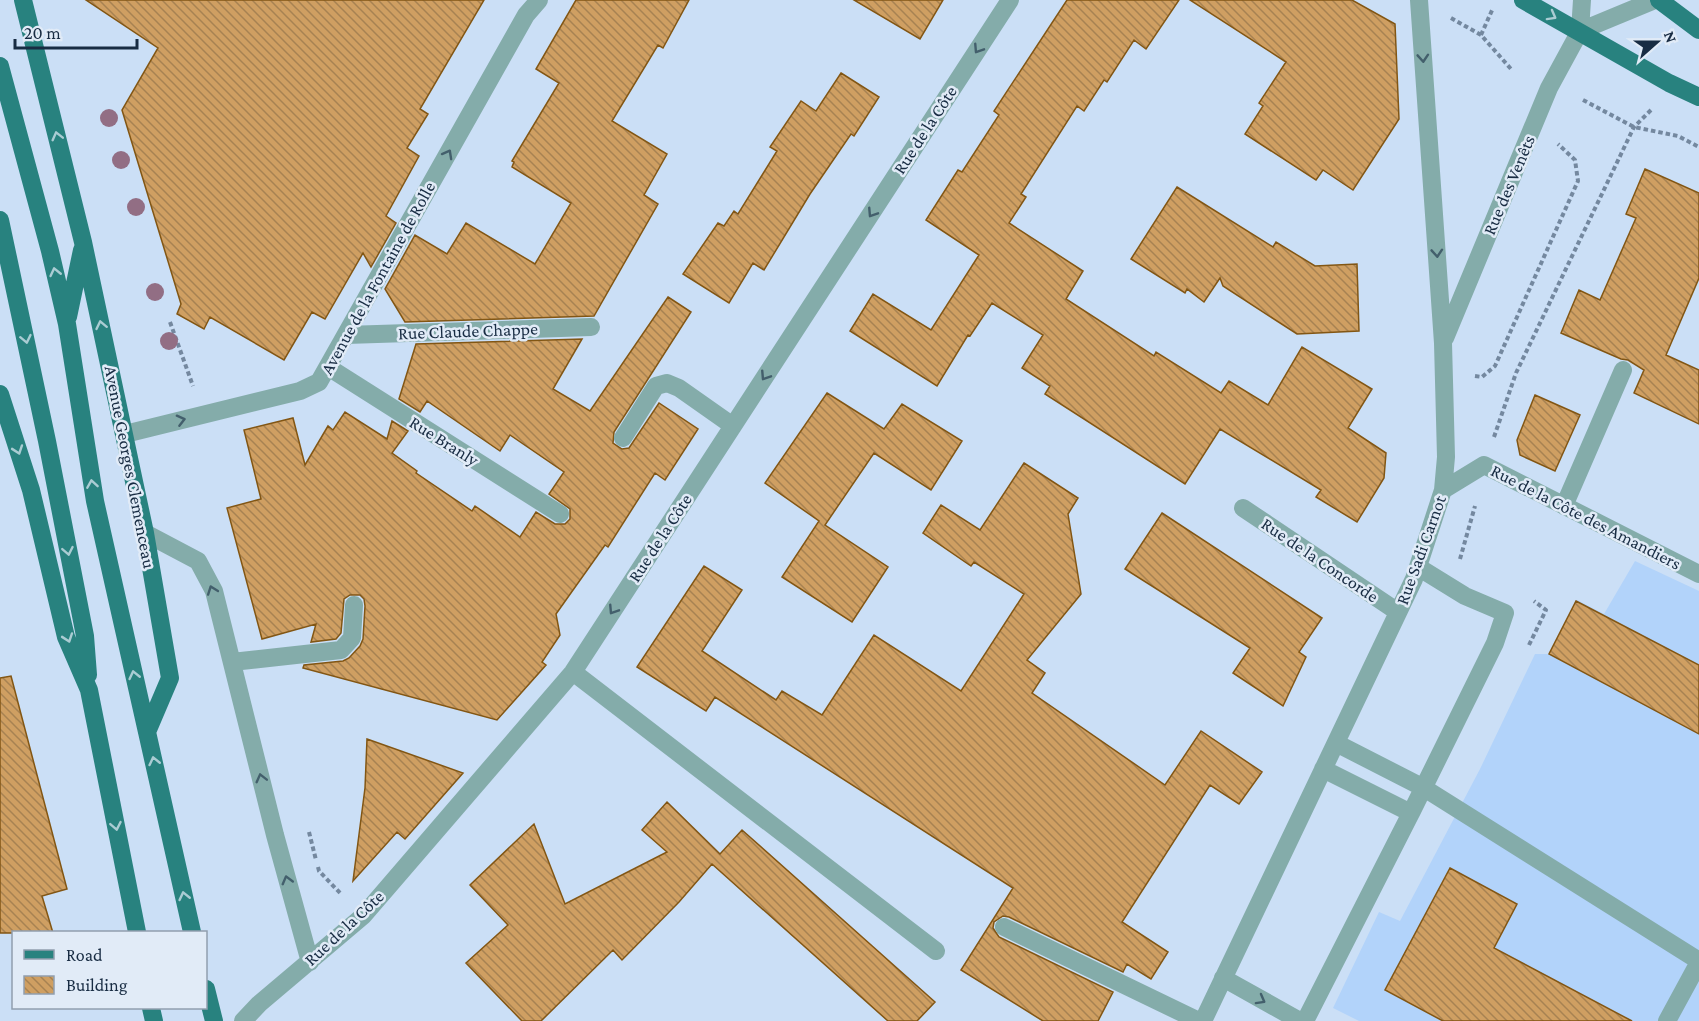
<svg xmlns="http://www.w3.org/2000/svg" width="1699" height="1021" font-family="'Crimson Pro',serif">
  <defs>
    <pattern id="building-back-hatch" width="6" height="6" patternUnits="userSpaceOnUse" patternTransform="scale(1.5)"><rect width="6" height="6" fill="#cf9f62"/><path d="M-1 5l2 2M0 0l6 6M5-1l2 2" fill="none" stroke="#a78252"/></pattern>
  </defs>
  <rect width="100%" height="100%" fill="#cbdff6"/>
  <path fill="#b2d3fa" d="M1635,561L1699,591V1021H1359L1333,1008L1379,912L1400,921L1480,769L1535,654H1549L1577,600L1604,614Z"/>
  <path fill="url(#building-back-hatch)" stroke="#825614" stroke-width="1.5" d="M86,0H484L420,109L428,114L407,148L419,156L386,216L396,223L371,267L363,253L325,319L312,312L284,360L210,317L204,329L177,314L181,304L122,110L158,48Z
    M576,0H689L663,48L658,45L612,121L667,154L644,195L658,204L594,316L405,322L385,289L415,235L447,254L466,223L535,264L571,203L512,167L514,162L512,161L559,83L536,69Z
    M854,0H943L920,39Z
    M1067,0H1179L1146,49L1134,40L1107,82L1104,80L1084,111L1077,106L1021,194L1026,197L1009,223L1083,271L1066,299L1154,356L1156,352L1221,393L1229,381L1268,405L1302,347L1372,389L1348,428L1386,453L1384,478L1357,522L1316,497L1321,490L1220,429L1185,484L1045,394L1050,386L1022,368L1043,335L992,303L970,336L968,335L937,386L850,331L873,294L931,330L979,255L926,220L958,170L962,172L999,115L994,111Z
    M1190,0H1352L1395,24L1399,119L1353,190L1323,170L1316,180L1245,134L1263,106L1259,103L1286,62Z
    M841,73L879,97L854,136L851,134L810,194L764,270L753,263L729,303L683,274L718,223L724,226L734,211L738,214L777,151L770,147L801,101L816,111Z
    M1645,169L1699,193V278L1666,355L1699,370V424L1634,393L1644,370L1628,360L1621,359L1561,333L1579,290L1600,300L1636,218L1626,214Z
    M1177,187L1273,247L1276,242L1315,266L1357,264L1359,331L1297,334L1223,286L1220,278L1204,302L1187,289L1185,293L1131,259Z
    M668,297L691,312L614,432L613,443L622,449L629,448L659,403L698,429L665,480L655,473L608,547L605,545L556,614L560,635L542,662L546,665L497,720L303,668L304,665L343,661L349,658L360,646L363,639L365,606L364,599L360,595H350L344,599L341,633L336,639L311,642L316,624L262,639L227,508L261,499L244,430L293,418L305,465L328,426L333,430L345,412L387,439L392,421L408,431L392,453L417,471L416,473L472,511L475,506L520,537L536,512L555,524H565L570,519V509L549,494L564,472L510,435L500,451L427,401L420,412L399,399L416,344L582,339L553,389L590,411Z
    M827,393L884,429L902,404L962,441L931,490L874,453L825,525L888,567L852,622L782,577L819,521L765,483Z
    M1535,395L1580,415L1555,471L1520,455L1517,440Z
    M1024,463L1078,498L1068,514L1081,594L1027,660L1045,673L1032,693L1165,785L1201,731L1262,772L1239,804L1210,785L1122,922L1168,952L1151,979L1127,964L1123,972L1009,917L1003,916L994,922L993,928L999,937L1113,992L1098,1021H1043L961,970L1013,888L715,697L706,711L637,667L704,566L742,590L702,651L776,700L782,691L822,715L874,635L961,691L1024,594L974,562L971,566L923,533L941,505L980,530Z
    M1162,513L1322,618L1299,652L1306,657L1283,706L1233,673L1250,648L1125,569Z
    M1576,601L1699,665V734L1549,654Z
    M11,676L67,889L42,896L53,933H0V678Z
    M367,739L463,773L405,839L397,832L353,881L365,788Z
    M667,802L720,854L742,830L935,1002L917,1021H888L712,864L679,902L622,960L613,950L541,1021H522L466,963L508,925L470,885L534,824L565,904L667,852L642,830Z
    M1450,868L1517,904L1494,948L1632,1021H1443L1385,990Z"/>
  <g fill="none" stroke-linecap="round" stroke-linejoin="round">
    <path stroke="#74889f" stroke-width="4" stroke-dasharray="4.5 3" stroke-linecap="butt" d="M1451,18L1481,35L1511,69
      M1481,35L1493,8
      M1583,100L1634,127L1678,136L1699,147
      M170,322L193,386
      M1475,376L1482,377L1495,366L1578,181L1575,160L1558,144
      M1494,437L1516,373L1634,127L1652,109
      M1460,559L1475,506
      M1529,645L1546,610L1534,601
      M309,832L316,860
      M318,867L319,871L342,895"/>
    <path stroke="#84acaa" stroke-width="18" d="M1580,31L1655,0
      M346,335L591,327
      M1445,338L1549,88L1580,31L1582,0
      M328,367L560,514
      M125,434L300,391L319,382L526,15L539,0
      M623,438L656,386L667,383L679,388L733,426
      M1443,490L1484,465L1699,574
      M1564,506L1623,370
      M1243,508L1398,612
      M145,533L198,561L214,591L275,835L310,962
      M232,662L341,650L352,638L354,605
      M573,672L936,951
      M1336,743L1424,788L1699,961
      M1411,813L1495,643L1505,613L1465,596L1418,567
      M1004,927L1199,1021
      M1223,978L1300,1021
      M243,1021L259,1004L363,916L573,672L1010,0
      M1203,1021L1414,579L1443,490L1446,457L1443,343L1419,0
      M1305,1021L1411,813L1323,769
      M1667,1021L1699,962"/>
    <path stroke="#28827f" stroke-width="18" d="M23,0L83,242L145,533L170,678L147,732L192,932
      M1523,0L1669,83L1699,97
      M1659,0L1699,30
      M0,66L50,251L67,324L95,501L147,732
      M0,220L47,441L85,636L88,675
      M68,317L82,250
      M0,394L31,490L66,637L89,690L137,932
      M206,989L214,1021
      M151,1008L154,1021"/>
  </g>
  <g fill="#926e84">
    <circle cx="109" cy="118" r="9"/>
    <circle cx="121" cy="160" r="9"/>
    <circle cx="136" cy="207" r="9"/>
    <circle cx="155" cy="292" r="9"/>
    <circle cx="169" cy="341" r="9"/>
  </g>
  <defs><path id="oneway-chevron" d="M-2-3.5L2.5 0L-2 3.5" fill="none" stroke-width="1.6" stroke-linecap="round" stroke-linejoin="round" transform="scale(1.5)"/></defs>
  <g stroke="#aaccd3">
    <use href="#oneway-chevron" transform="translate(1552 16) rotate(29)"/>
    <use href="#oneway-chevron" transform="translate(57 136) rotate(-104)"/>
    <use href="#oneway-chevron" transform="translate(55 272) rotate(-103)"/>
    <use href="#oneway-chevron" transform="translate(101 325) rotate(-102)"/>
    <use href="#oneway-chevron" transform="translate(26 339) rotate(78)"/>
    <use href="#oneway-chevron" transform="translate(18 450) rotate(71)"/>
    <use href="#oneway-chevron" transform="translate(92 484) rotate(-99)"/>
    <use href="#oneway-chevron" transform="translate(68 551) rotate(79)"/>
    <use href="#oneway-chevron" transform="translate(68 638) rotate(71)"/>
    <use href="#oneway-chevron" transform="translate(134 675) rotate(-103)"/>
    <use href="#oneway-chevron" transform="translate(154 761) rotate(-103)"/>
    <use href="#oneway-chevron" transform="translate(116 826) rotate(79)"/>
    <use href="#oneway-chevron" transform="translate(184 896) rotate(-103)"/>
  </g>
  <g stroke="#435f6c">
    <use href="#oneway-chevron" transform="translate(978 49) rotate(123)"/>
    <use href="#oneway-chevron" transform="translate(1423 58) rotate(86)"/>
    <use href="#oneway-chevron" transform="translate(448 154) rotate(-61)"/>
    <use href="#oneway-chevron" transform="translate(872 213) rotate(123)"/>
    <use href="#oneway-chevron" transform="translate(1437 253) rotate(86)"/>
    <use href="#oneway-chevron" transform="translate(765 376) rotate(123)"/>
    <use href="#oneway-chevron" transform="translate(181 420) rotate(-14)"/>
    <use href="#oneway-chevron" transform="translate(212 590) rotate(-110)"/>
    <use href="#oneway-chevron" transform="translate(613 610) rotate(123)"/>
    <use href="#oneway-chevron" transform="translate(261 778) rotate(-104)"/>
    <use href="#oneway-chevron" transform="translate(287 880) rotate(-105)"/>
    <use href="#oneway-chevron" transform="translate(1261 1000) rotate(29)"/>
  </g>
  <g text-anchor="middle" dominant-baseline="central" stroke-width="5" stroke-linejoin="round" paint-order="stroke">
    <g font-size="18" fill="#182c43" stroke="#e1ebf7">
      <text transform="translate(925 130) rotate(-57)">Rue de la Côte</text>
      <text transform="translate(1509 185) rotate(-67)">Rue des Venêts</text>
      <text transform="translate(378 278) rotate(-61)">Avenue de la Fontaine de Rolle</text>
      <text transform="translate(468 331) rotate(-2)">Rue Claude Chappe</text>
      <text transform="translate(444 441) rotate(32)">Rue Branly</text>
      <text transform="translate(130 467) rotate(79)">Avenue Georges Clemenceau</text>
      <text transform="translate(1586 517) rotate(27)">Rue de la Côte des Amandiers</text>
      <text transform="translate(660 538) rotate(-57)">Rue de la Côte</text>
      <text transform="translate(1421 550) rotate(-70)">Rue Sadi Carnot</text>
      <text transform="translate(1320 560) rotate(34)">Rue de la Concorde</text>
      <text transform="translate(344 928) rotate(-43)">Rue de la Côte</text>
    </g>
  </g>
  <rect x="12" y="931" width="195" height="78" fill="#e1ebf7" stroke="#919faf" stroke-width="1.5"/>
  <rect x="24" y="950" width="30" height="9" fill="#28827f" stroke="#919faf" stroke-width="1.5"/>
  <text x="66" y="961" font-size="18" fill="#182c43">Road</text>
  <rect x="24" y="976" width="30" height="18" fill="url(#building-back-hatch)" stroke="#919faf" stroke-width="1.5"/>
  <text x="66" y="991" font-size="18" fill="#182c43">Building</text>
  <g transform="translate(1657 42) rotate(69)" stroke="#e1ebf7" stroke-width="4.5" paint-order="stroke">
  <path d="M0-4.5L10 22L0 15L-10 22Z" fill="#182c43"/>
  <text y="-9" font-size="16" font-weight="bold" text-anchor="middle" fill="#182c43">N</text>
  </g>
  <path d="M15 39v9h122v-9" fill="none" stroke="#182c43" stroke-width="3"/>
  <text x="24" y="39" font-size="18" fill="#182c43" stroke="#e1ebf7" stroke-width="4.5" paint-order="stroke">20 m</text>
</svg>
